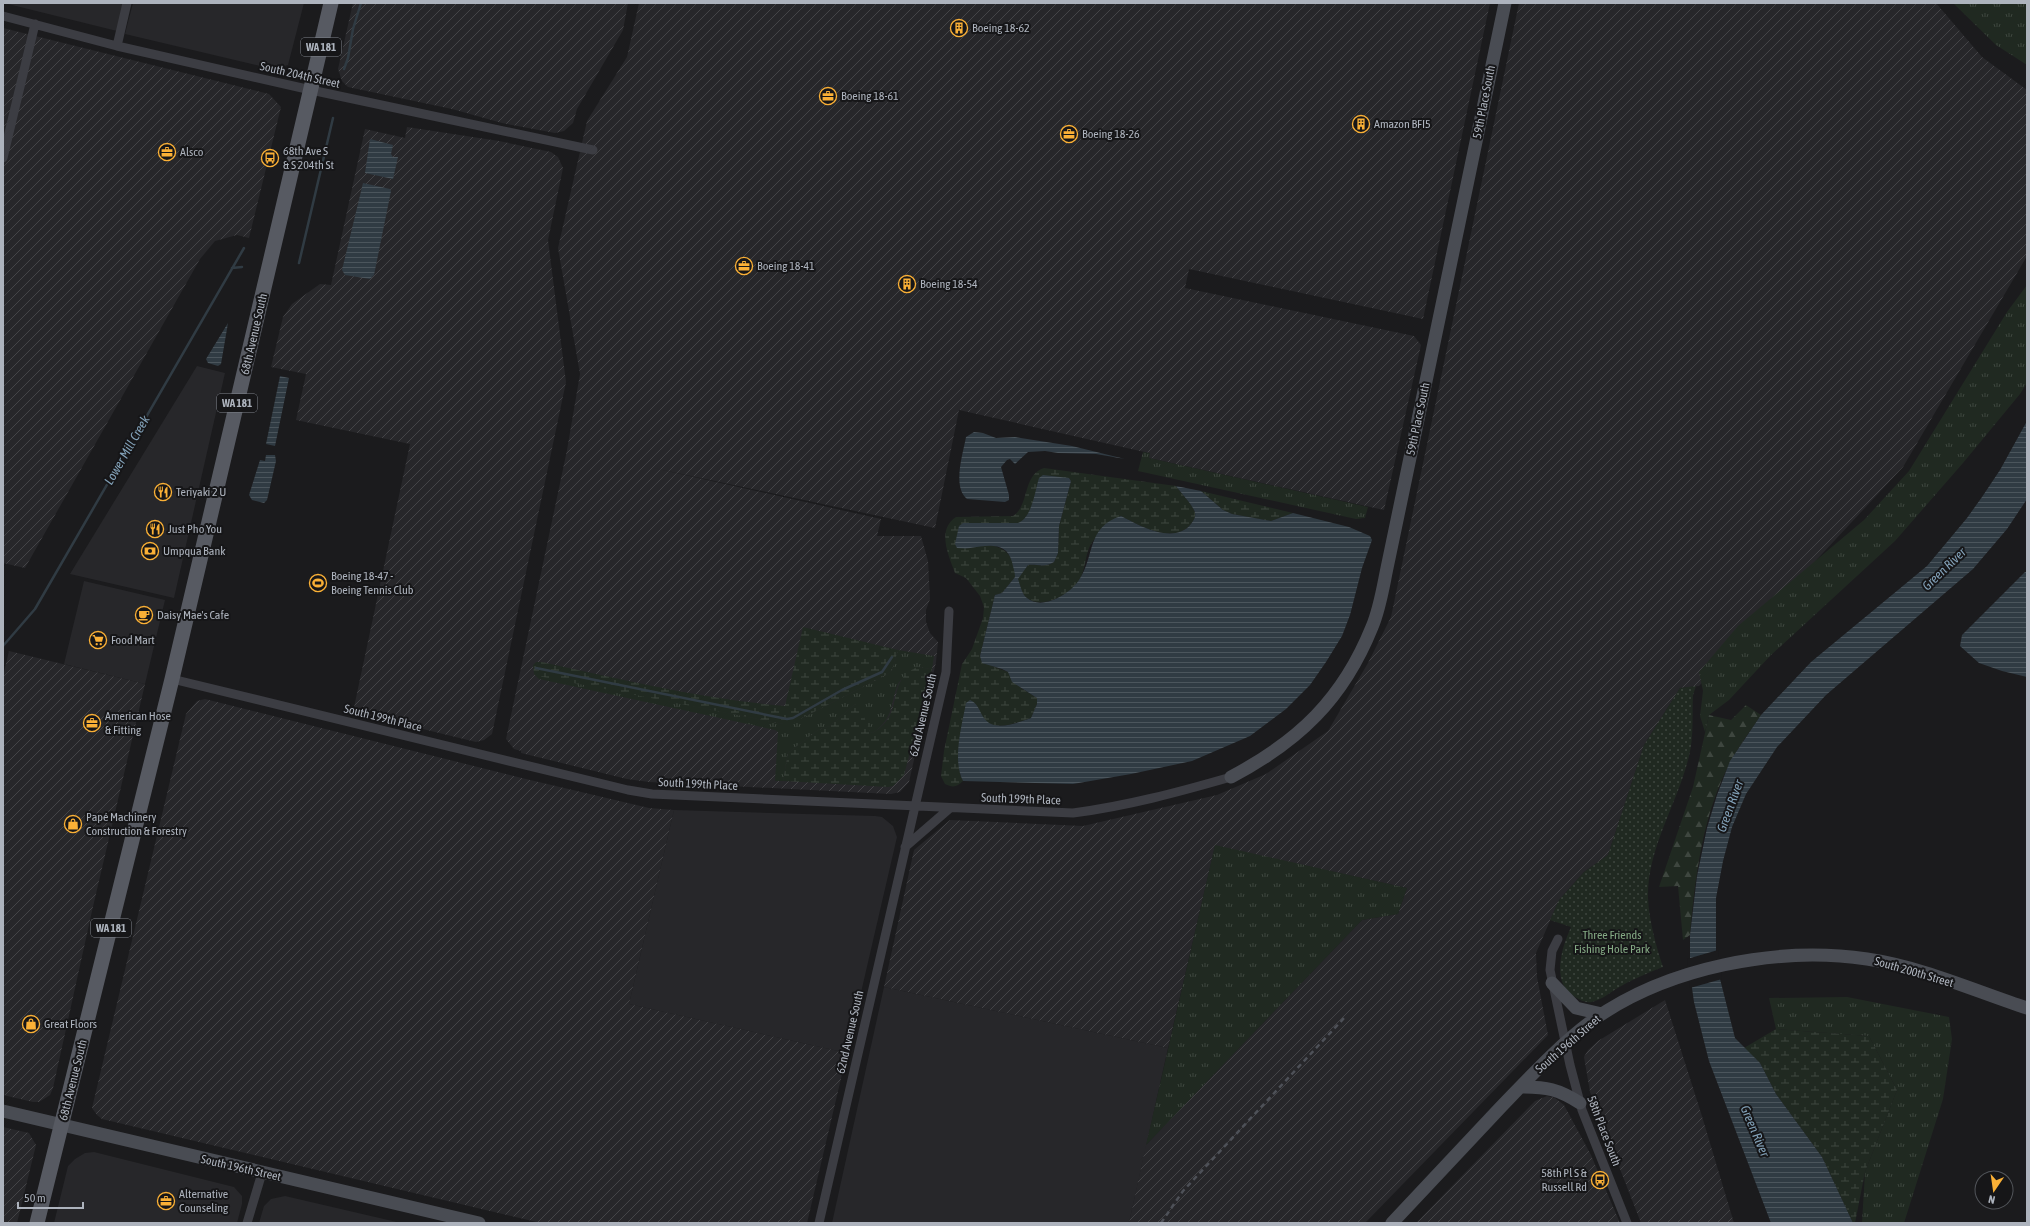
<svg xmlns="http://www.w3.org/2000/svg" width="2030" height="1226" font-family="'Asap Condensed',sans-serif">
  <defs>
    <pattern id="industrial-furrows" width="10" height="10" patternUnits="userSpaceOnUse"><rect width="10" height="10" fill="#27272a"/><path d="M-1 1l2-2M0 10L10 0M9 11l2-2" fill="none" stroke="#444447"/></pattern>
    <pattern id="grass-tufts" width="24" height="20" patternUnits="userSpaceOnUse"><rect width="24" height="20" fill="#202921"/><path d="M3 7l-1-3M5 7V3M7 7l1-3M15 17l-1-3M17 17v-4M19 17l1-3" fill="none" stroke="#3e463f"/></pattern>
    <pattern id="forest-firs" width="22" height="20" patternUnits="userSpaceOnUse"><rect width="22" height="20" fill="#202921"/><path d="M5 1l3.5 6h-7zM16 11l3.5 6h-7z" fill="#3e463f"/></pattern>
    <pattern id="wetland-marsh" width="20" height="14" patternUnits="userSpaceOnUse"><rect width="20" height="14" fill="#202921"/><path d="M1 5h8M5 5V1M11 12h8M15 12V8" fill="none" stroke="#3e463f"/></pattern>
    <pattern id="park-dots" width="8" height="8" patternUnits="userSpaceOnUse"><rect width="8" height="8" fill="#202921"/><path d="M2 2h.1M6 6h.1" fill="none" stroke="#3e463f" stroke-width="1.8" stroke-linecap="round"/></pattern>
    <pattern id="water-rules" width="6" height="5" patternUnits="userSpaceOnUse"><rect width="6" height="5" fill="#303b43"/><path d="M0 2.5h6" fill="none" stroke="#4b555c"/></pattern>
  </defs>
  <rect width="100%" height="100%" fill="#1b1b1d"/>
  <path fill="#27272a" d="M4,3H123L117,31Z
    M133,3H304L288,65L273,69L125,34Z
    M197,366L225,373L174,598L70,574Z
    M84,581L165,600L145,684L64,664Z
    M674,810L875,816L882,817L893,826L897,837L847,1053L629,1004Z
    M884,987L1168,1048L1129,1223H832Z
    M94,1152L234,1187L242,1196V1204L237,1223H54L68,1166L75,1159L85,1153Z
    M285,1196L401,1223H259L264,1206L271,1199Z"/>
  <path fill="url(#industrial-furrows)" d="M353,3H628L623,30L577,109L573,123L564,131L555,133L502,123L452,109L348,87L342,81L338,69Z
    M639,3H1490L1423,319L1189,269L1195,241L1185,288L1414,336L1421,345L1384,510L1149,458V453L959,410L935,528L649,467L881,519L877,536H921L928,561L930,599L926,610V622L930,633L938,642L936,662L909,782L900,792L891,794L649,782L627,779L521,753V751L514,749L506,739L567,450L580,374L558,248L587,121L627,57Z
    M1519,3H1936L1982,57L2027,90V256L1903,467L1699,686L1680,688L1644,745L1608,855L1584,872L1559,900L1536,953L1537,977L1548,1035L1365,1223H1129L1146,1145L1362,920L1398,914L1407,888L1215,846L1168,1048L884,987L914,850L950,820L1083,826L1217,795L1266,774L1328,731L1368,663L1391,617Z
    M3,28L269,94L281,107L249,238L237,235L215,241L200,259L25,568L3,563Z
    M407,127L499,141L551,152L558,157L563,168L548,240L566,382L492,734L484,740L476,742L353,712L410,444L296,420L306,374L271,367L283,317L292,304L320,284L331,285L365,129L405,138Z
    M9,651L145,684L92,911L53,1088L50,1095L39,1102H33L3,1095V676Z
    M205,699L526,779L649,808L674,810L629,1004L847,1053L807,1223H541L102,1119L97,1115L92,1108L186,714L197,701Z
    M1665,1000L1701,1113L1734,1223H1641L1590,1092L1584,1057L1588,1050L1598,1041Z
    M1547,1096L1555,1098L1564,1105L1591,1155L1620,1223H1416L1535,1101Z
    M3,1127L29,1133L36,1145L17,1223H3Z"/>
  <path fill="url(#grass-tufts)" d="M1953,3H2027V65L1996,45Z
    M2027,285V383L2020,394L1963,463L1895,541L1770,656L1729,700L1709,715L1705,732L1700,716L1703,691L1699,672L1738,626L1864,520L1909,471L2007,312Z
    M1143,452L1150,453L1149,458L1368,507L1365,518L1356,519L1138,471Z
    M898,650L934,656L932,669L917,667C912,672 901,678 898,684C889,707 895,716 873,733L870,732L855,704L830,726L818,730L788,753L783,781H775L778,732L775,730L539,679L534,674L783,724L802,718L888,674L892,670Z
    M1215,845L1407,888L1398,914L1362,920L1146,1145Z
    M1847,997L1949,1017L1952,1039L1943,1099L1904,1223H1862L1865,1172L1897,1090L1869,1036L1776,1029L1769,998Z"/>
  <path fill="url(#forest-firs)" d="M1746,705L1761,715C1751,730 1740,744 1731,761C1703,812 1695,877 1690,935L1683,940L1678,886L1659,887L1693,787L1709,715L1731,720Z"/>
  <path fill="url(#wetland-marsh)" d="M1044,468L1176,486C1181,493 1190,502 1194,510C1197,516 1194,520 1191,524C1174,545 1140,526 1121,516C1112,524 1099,532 1093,541C1085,551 1086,568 1080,579C1071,594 1043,610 1027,598C1022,595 1020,585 1017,579L1028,565C1038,564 1045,568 1054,562L1058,553L1059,526L1071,481L1069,478L1027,515L1023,521L969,549C993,539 1016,549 1015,577L1002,593L995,595L980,656L992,666L1008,672L1021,688L1037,698V704L1031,718C1018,722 999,731 986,722C981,718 978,708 975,703L960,774L963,781C957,787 953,788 945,784L941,776L944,751L962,664L972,649L983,618L984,607L980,596L966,578L955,573C949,556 936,530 956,517L1013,516C1030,505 1022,475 1044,468Z
    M1201,491L1293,513L1271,521L1232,514L1223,510Z
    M803,627L898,650L892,670L888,674L802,718L791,724H783L538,676L534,674L533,665L536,662H542C623,680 703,699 785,706Z
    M917,667L932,669L904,775L893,786L888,787L783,781L788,753L818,730L830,726L855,704L860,707L870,732L873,733C880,728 886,723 890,715C899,695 893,678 917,667Z
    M1776,1029L1869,1036L1897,1090L1865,1172L1855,1223H1853L1822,1157L1776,1094L1760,1063L1744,1048Z"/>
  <path fill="url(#park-dots)" d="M1696,686L1693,695C1692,715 1694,737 1689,756C1678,803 1647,848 1648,898C1649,920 1656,946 1663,967C1647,973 1631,980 1616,989C1610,993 1602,999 1595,1001C1587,1004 1582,1001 1575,997C1550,983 1562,947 1571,927L1550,920L1559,900L1584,872L1608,855L1644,745L1680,688Z"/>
  <path fill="url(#water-rules)" d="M370,139L393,145L391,154L393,157H398L393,179L365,173Z
    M363,183L390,189L391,191L374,275L370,279L345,275L342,270Z
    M228,323L221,364L218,366L208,363L206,359Z
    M280,376L289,378L275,446L266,444Z
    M2027,421V499L2007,529L1973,569L1826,695L1777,747L1746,794L1732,827L1723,861L1716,898V951L1720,979L1735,1038L1760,1063L1776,1094L1822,1157L1853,1223H1771L1709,1061L1694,1002L1690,974V935L1697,876L1707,828L1717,795L1730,761L1761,715L1811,662L1927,566L1967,518L1982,497L2000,470Z
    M974,432L983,433L996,438L1015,437L1072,446L1125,459L1096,454L1058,453L1045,451L1028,452L1015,464L1010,459L1007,460L1001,467L1009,495V500L1005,502L967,499C952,487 963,454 966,437Z
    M266,455H275L276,461L267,500L264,503L252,500L249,495L260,460L265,461Z
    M1043,475L1069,478L1071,481L1059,526L1058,553L1054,562C1044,568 1038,564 1028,565L1018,579C1020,584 1022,595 1027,598C1042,611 1070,594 1079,580C1095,557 1086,527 1121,516C1140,526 1174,545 1191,524C1194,520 1197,516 1194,510C1190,502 1181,493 1176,486L1201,491L1223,510L1232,514L1271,521L1293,513L1349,527L1370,536L1372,540L1362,568L1350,615L1342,636L1326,662L1310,685L1286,709L1250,736L1192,761L1131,774L1073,784L963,781C952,760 962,725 966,703L970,700C977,703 979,709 982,715C992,734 1016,723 1031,718L1037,704V698L1012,682L1008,672L1002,669L982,663L980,656L995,595L1002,593L1015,577C1015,572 1013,567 1012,562C1006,540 986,546 970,548C966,549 961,548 957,548L955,544L959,526L963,523H1018C1032,518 1035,491 1039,478Z
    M2025,572H2027V677L2002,671L1979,663L1960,646L1962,635Z"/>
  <path fill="#1b1b1d" d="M1718,950L1722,979L1690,988L1687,959Z"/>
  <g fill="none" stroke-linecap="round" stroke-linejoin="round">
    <path stroke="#303b43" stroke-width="2.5" d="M344,69L348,58L353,29L361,3
      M299,263L333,118
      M232,268L242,267
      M3,646L35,609L244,248
      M536,668L787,719L793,718L842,690L882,672L892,657"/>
    <path stroke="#3c3d43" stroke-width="9" d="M3,16L117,46L311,90L593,150
      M117,46L127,3
      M3,158L35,24
      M172,679L628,790L652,794L1073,813C1127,806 1179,792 1231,777
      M905,847L950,808
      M1558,939L1552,951L1550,970L1570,1065L1582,1110L1627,1223
      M247,1223L262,1173
      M819,1223L946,672L949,611"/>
    <path stroke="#494c53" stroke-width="13" d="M1231,777C1299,741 1343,699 1372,627C1380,608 1383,587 1387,568L1505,3
      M1552,983L1576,1008L1602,1014
      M1521,1087C1547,1087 1558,1089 1580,1103
      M3,1111L479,1223
      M1392,1223C1428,1185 1463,1147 1499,1109C1529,1078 1559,1045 1593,1020C1668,967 1777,946 1867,959C1922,967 1975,991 2027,1008"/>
    <path stroke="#575a62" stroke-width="15" d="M37,1223L172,679L331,3"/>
    <path stroke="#4e5158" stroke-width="2.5" stroke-dasharray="5 4" stroke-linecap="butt" d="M1161,1223L1183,1191L1345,1017"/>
  </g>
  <defs>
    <g id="building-ring" transform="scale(0.9)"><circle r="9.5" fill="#161618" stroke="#fab036" stroke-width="1.5"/><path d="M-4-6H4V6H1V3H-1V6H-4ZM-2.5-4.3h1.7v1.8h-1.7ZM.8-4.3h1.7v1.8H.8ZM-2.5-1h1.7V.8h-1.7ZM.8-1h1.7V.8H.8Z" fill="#fab036"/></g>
    <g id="office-ring" transform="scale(0.9)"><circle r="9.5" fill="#161618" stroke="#fab036" stroke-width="1.5"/><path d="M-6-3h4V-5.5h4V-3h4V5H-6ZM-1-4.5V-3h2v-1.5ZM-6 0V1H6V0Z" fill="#fab036"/></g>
    <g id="bus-ring" transform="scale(0.9)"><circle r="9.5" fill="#161618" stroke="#fab036" stroke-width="1.5"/><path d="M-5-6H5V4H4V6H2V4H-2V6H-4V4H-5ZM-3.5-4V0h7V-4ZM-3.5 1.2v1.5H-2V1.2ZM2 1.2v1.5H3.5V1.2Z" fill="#fab036"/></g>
    <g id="restaurant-ring" transform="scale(0.9)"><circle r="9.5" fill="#161618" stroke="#fab036" stroke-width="1.5"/><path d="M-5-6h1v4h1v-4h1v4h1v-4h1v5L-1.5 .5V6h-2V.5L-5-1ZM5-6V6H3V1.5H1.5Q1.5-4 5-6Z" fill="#fab036"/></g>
    <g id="bank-ring" transform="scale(0.9)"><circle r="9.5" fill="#161618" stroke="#fab036" stroke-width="1.5"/><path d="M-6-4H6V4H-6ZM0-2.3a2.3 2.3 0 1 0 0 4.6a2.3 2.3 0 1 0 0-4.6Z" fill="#fab036"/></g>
    <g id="stadium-ring" transform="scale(0.9)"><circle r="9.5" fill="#161618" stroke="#fab036" stroke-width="1.5"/><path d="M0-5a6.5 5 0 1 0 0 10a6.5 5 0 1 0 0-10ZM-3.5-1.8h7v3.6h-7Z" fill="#fab036"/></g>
    <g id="cafe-ring" transform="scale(0.9)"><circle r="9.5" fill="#161618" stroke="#fab036" stroke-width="1.5"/><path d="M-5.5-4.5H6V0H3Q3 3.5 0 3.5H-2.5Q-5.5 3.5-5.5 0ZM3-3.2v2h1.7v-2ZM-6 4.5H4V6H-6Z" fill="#fab036"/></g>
    <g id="supermarket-ring" transform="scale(0.9)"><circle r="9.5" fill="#161618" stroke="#fab036" stroke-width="1.5"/><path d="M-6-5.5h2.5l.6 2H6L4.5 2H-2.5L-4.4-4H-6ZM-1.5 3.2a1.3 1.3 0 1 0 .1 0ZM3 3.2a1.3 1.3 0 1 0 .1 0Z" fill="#fab036"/></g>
    <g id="shop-ring" transform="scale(0.9)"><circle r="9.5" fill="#161618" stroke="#fab036" stroke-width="1.5"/><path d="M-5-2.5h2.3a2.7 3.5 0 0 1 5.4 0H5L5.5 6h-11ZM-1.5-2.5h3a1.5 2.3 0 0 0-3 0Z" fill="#fab036"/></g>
  </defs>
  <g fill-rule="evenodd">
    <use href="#building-ring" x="959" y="28"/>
    <use href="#office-ring" x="828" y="96"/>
    <use href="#building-ring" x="1361" y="124"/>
    <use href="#office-ring" x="1069" y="134"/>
    <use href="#office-ring" x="167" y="152"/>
    <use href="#bus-ring" x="270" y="158"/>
    <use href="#office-ring" x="744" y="266"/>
    <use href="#building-ring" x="907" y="284"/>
    <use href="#restaurant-ring" x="163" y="492"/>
    <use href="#restaurant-ring" x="155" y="529"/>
    <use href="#bank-ring" x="150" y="551"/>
    <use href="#stadium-ring" x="318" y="583"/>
    <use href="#cafe-ring" x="144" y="615"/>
    <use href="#supermarket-ring" x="98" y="640"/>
    <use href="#office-ring" x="92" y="723"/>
    <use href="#shop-ring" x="73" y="824"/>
    <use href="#shop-ring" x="31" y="1024"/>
    <use href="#bus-ring" x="1600" y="1180"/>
    <use href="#office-ring" x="166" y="1201"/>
  </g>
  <g text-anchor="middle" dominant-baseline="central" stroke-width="4" stroke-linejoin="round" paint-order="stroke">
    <g fill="#161618" stroke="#80848c" stroke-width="1">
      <rect x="301" y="38" width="40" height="18" rx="3"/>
      <rect x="217" y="394" width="40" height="18" rx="3"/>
      <rect x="91" y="919" width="40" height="18" rx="3"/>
    </g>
    <g font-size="11" font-weight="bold" fill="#adb3bd">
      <text x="321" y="47">WA 181</text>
      <text x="237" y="403">WA 181</text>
      <text x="111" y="928">WA 181</text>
    </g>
    <g font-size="12" fill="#adb3bd" stroke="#161618" text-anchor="start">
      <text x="972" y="28">Boeing 18-62</text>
      <text x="841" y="96">Boeing 18-61</text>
      <text x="1374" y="124">Amazon BFI5</text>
      <text x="1082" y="134">Boeing 18-26</text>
      <text x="283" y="151">68th Ave S<tspan x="283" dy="14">&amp; S 204th St</tspan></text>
      <text x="180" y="152">Alsco</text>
      <text x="757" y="266">Boeing 18-41</text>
      <text x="920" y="284">Boeing 18-54</text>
      <text x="176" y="492">Teriyaki 2 U</text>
      <text x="168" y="529">Just Pho You</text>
      <text x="163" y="551">Umpqua Bank</text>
      <text x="331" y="576">Boeing 18-47 -<tspan x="331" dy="14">Boeing Tennis Club</tspan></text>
      <text x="157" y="615">Daisy Mae's Cafe</text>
      <text x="111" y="640">Food Mart</text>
      <text x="105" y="716">American Hose<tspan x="105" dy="14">&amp; Fitting</tspan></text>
      <text x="86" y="817">Papé Machinery<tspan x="86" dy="14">Construction &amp; Forestry</tspan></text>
      <text x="44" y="1024">Great Floors</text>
      <text x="1587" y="1173" text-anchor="end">58th Pl S &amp;<tspan x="1587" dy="14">Russell Rd</tspan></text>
      <text x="179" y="1194">Alternative<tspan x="179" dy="14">Counseling</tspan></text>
    </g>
    <g font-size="12" fill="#adb3bd" stroke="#161618">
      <text transform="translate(300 75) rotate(13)">South 204th Street</text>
      <text transform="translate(1484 102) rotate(-79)">59th Place South</text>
      <text transform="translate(254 334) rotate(-77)">68th Avenue South</text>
      <text transform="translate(1418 419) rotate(-78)">59th Place South</text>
      <text transform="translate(923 715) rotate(-77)">62nd Avenue South</text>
      <text transform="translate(383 718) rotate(14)">South 199th Place</text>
      <text transform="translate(698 784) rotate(3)">South 199th Place</text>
      <text transform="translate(1021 799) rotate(2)">South 199th Place</text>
      <text transform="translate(1914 972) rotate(16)">South 200th Street</text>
      <text transform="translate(850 1032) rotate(-77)">62nd Avenue South</text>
      <text transform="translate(1568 1044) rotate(-41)">South 196th Street</text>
      <text transform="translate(73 1080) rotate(-76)">68th Avenue South</text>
      <text transform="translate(1604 1131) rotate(69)">58th Place South</text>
      <text transform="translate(241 1168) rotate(13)">South 196th Street</text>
    </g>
    <g font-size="12" fill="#84a984" stroke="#161618">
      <text x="1612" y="935">Three Friends<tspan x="1612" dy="14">Fishing Hole Park</tspan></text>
    </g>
    <g font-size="13" font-style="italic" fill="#83a2b9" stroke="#161618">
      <text transform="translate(127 450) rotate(-60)">Lower Mill Creek</text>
      <text transform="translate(1944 569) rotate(-44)">Green River</text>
      <text transform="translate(1730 806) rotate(-70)">Green River</text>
      <text transform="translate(1755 1131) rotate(67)">Green River</text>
    </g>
  </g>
  <rect width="2030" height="1226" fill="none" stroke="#adb3bd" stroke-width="8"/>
  <g transform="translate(1994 1190) rotate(193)"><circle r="19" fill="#161618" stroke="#52555a"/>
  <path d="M0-3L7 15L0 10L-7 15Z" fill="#fab036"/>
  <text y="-6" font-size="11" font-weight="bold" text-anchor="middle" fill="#adb3bd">N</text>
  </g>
  <path d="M18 1202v6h65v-6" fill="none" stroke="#adb3bd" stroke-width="2"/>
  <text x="24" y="1202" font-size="12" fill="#adb3bd" stroke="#161618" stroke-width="3" paint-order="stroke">50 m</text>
</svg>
